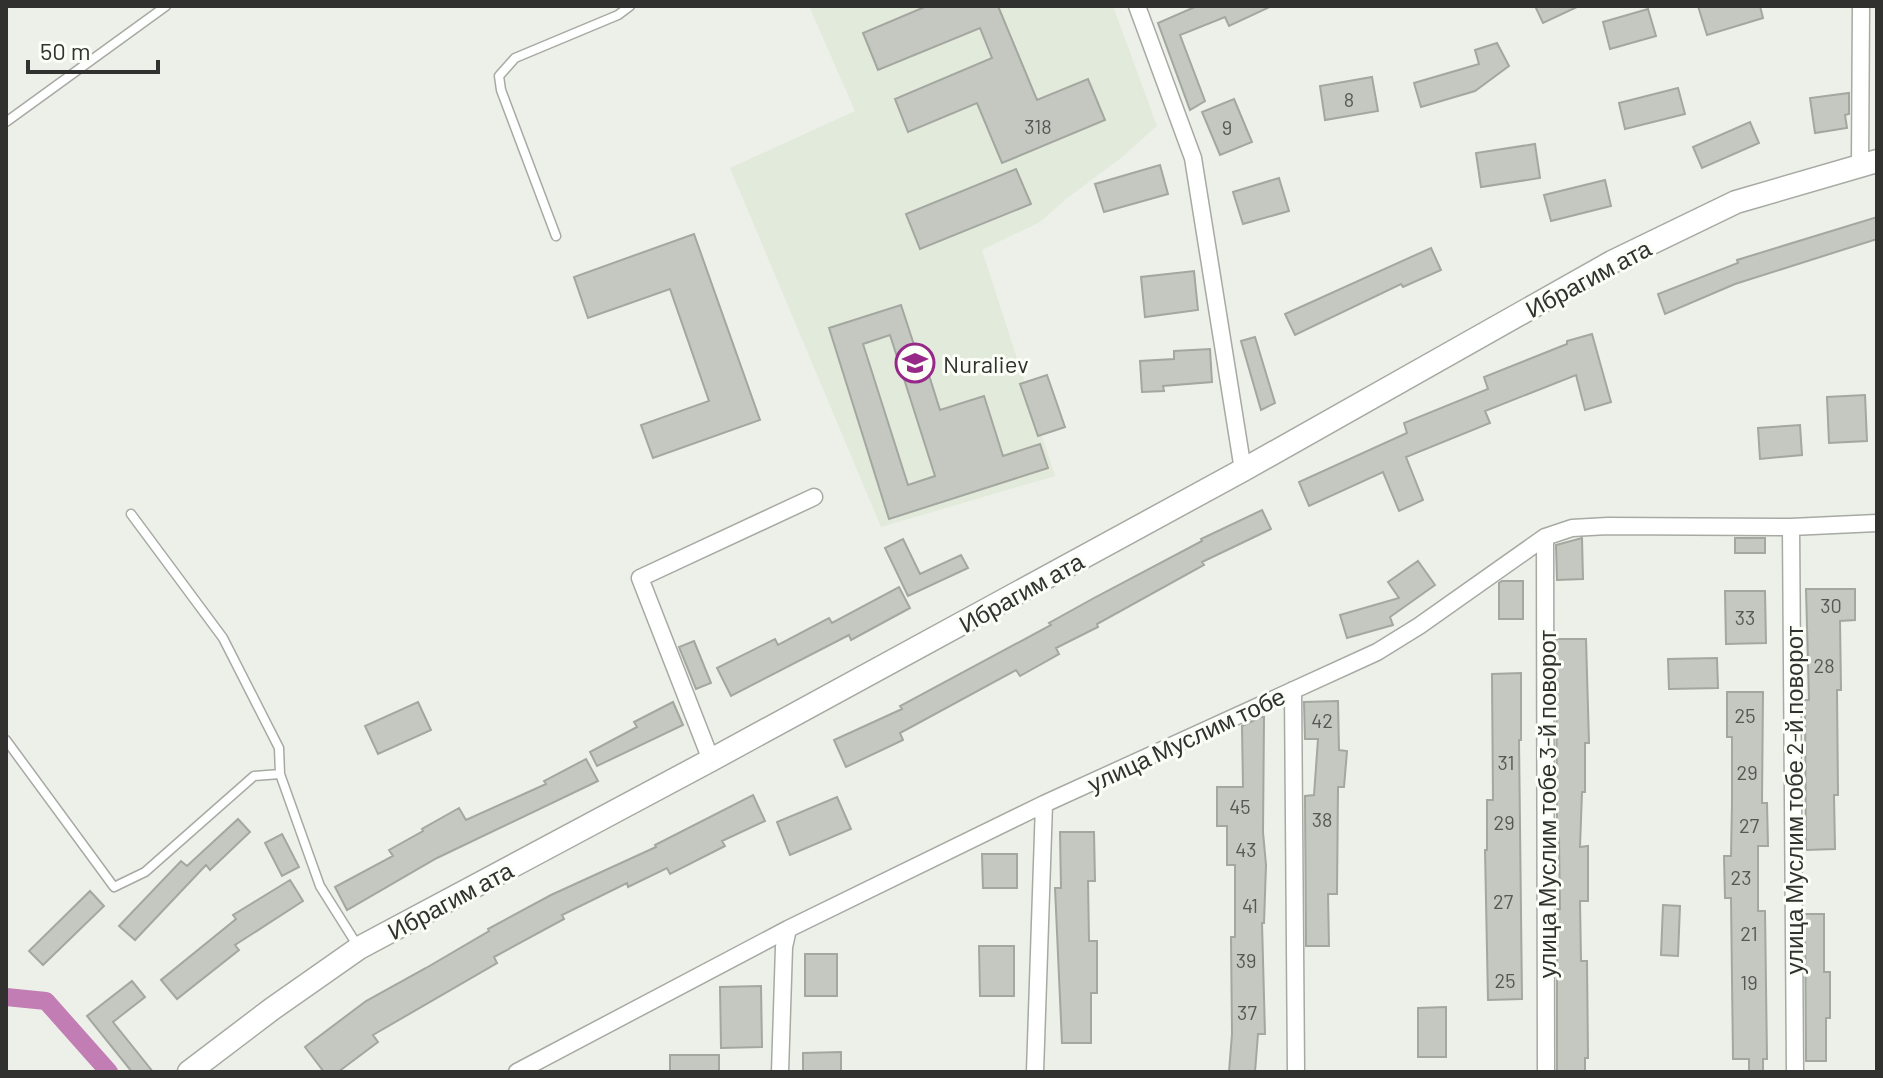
<svg xmlns="http://www.w3.org/2000/svg" width="1883" height="1078" font-family="Barlow,sans-serif">
  <rect width="100%" height="100%" fill="#edf0e9"/>
  <path fill="#e2eadb" d="M809,6H1113L1157,126L1121,158L1066,199L1040,222L982,250L1055,476L881,527L730,168L855,111Z"/>
  <g fill="none" stroke-linecap="round" stroke-linejoin="round">
    <path stroke="#c17db4" stroke-width="18" d="M6,997L46,1001L109,1072"/>
  </g>
  <path fill="#c4c8c1" stroke="#a3a79f" stroke-width="2" fill-rule="evenodd" d="M927,6H998L1037,100L1088,79L1105,120L1002,163L977,103L908,132L895,99L992,58L980,28L878,70L863,33Z
    M1197,6H1272L1229,26L1225,17L1180,35L1205,101L1190,110L1158,23Z
    M1535,6H1579L1543,23Z
    M1698,6H1760L1763,18L1707,35Z
    M1648,9L1656,36L1610,49L1603,22Z
    M1497,43L1509,66L1475,91L1421,107L1414,83L1479,64L1475,50Z
    M1372,77L1378,111L1325,120L1320,86Z
    M1678,88L1685,114L1625,129L1619,103Z
    M1849,93V114L1845,115L1847,128L1815,133L1810,98Z
    M1234,99L1252,142L1220,155L1202,112Z
    M1750,122L1759,143L1702,168L1693,147Z
    M1535,144L1540,178L1481,187L1476,153Z
    M1160,165L1168,194L1104,212L1095,184Z
    M1016,169L1031,204L920,249L906,214Z
    M1279,178L1289,211L1243,224L1233,192Z
    M1605,180L1611,206L1551,221L1544,195Z
    M1877,217V239L1735,284L1665,314L1658,294L1738,263L1737,260Z
    M694,234L760,420L653,458L641,425L709,401L670,289L588,318L574,277Z
    M1431,248L1441,270L1403,287L1401,284L1295,335L1285,314Z
    M1194,271L1198,310L1145,317L1141,277Z
    M901,305L916,351L921,350L940,410L984,396L1003,456L1040,444L1048,468L889,519L829,328ZM890,335L935,476L908,485L863,344Z
    M1592,334L1611,402L1585,410L1576,375L1485,411L1490,423L1406,457L1423,500L1399,511L1383,472L1309,506L1299,482L1407,433L1404,423L1488,389L1484,377L1567,344V341Z
    M1255,337L1275,403L1261,410L1241,341Z
    M1210,349L1212,382L1163,386L1164,391L1142,392L1140,361L1174,359V351Z
    M1047,375L1065,427L1038,436L1020,384Z
    M1865,395L1867,441L1829,443L1827,397Z
    M1800,425L1802,455L1760,459L1758,428Z
    M1262,510L1271,529L1202,562L1204,565L1097,624L1098,627L1056,648L1059,654L1020,676L1016,670L900,733L903,740L846,767L834,740L902,709L900,706L1051,625L1049,623L1094,598L1202,541L1201,539Z
    M1582,538L1583,579L1557,580L1556,545Z
    M1735,538H1765V553H1735Z
    M903,539L920,574L961,555L968,568L908,596L885,548Z
    M1418,561L1435,585L1390,617L1393,625L1347,638L1340,615L1399,598L1388,582Z
    M1502,581H1523V619H1499V583Z
    M899,587L910,608L851,640L849,635L731,696L717,668L775,639L778,645L829,618L832,623Z
    M1806,589H1855V620L1840,621L1841,690H1837L1838,795H1834L1835,849L1806,850L1805,700H1809Z
    M1725,591H1765L1766,643L1726,644Z
    M1556,639H1586L1589,743H1585V792H1582L1580,847L1588,846V901H1580L1581,961H1587L1588,1058H1585V1072H1557V909H1560L1559,838H1557Z
    M694,641L711,683L696,689L679,647Z
    M1717,658L1718,688L1669,689L1668,659Z
    M1521,673V740H1519L1522,999L1488,1000L1485,850H1487V800H1493L1492,674Z
    M1727,692H1763L1762,803H1767L1768,846H1758V911H1765L1767,1059H1763V1072H1749V1059H1733L1731,898H1725L1724,856H1731L1732,804V737H1727Z
    M1338,701L1339,750L1347,751L1344,787H1338L1337,894H1328L1329,946H1306L1305,796L1314,795L1318,739H1305L1304,702Z
    M418,702L431,730L378,754L365,726Z
    M673,702L683,725L597,766L590,752L637,727L634,722Z
    M1261,717H1264L1263,832L1266,865L1264,923H1262L1265,1034H1258L1255,1072H1229L1232,1034L1231,937H1235V865H1227V826H1217V787H1243L1242,726Z
    M586,759L598,781L437,858L347,910L335,887L393,856L389,850L423,831L422,829L459,808L466,820L546,784L544,781Z
    M753,795L765,821L722,841L725,846L670,874L667,868L628,887L627,883L562,915L564,919L494,957L497,963L373,1035L378,1042L338,1072H324L305,1047L366,1001L426,968L489,931L488,929L551,895L656,847L655,845Z
    M837,797L851,829L790,855L777,822Z
    M238,819L250,832L210,870L206,865L135,940L119,926L181,861L187,866Z
    M1060,832H1094L1095,881H1088L1089,941H1097V993H1091V1043H1062L1055,888H1061Z
    M282,834L299,867L282,876L265,843Z
    M982,854H1017V888H983Z
    M290,880L303,901L235,945L239,950L177,999L161,980L236,919L233,915Z
    M90,891L104,906L43,965L29,951Z
    M1663,905L1680,906L1678,956L1661,955Z
    M1805,914H1824V972H1830V1018H1826V1061H1806Z
    M979,946H1014V996H980Z
    M805,954H837V996H805Z
    M132,981L145,997L113,1022L153,1072H132L87,1016Z
    M761,986L762,1047L721,1048L720,987Z
    M1446,1007V1057H1418V1008Z
    M841,1052V1072H803V1053Z
    M670,1055H719V1072H670Z"/>
  <g fill="none" stroke-linecap="round" stroke-linejoin="round">
    <g stroke="#a6aaa3" stroke-width="11">
      <path id="service" d="M6,122L166,6
        M556,236L501,90L499,76L515,58L618,15L630,6
        M131,514L223,638L279,748L280,774L320,886L359,948
        M6,740L114,887L145,872L254,776L280,774"/>
    </g>
    <g stroke="#a6aaa3" stroke-width="19">
      <path id="minor" d="M1137,6L1193,158L1243,470
        M1860,165L1861,6
        M1791,527L1795,1072
        M1545,537L1546,1072
        M1293,690L1296,1072
        M711,760L640,578L814,497
        M517,1072L788,929L1044,804L1377,652L1419,626L1545,537L1572,528L1608,526L1791,527L1877,523
        M780,1072L784,947L788,929
        M1035,1072L1044,804"/>
    </g>
    <g stroke="#a6aaa3" stroke-width="25">
      <path id="tertiary" d="M189,1072L272,1009L359,948L711,760L1243,470L1612,262L1736,202L1877,161"/>
    </g>
    <use href="#service" stroke="#fff" stroke-width="8"/>
    <use href="#minor" stroke="#fff" stroke-width="16"/>
    <use href="#tertiary" stroke="#fff" stroke-width="22"/>
  </g>
  <defs>
    <g id="school-ring" transform="scale(2)"><circle r="9.5" fill="#fafef6" stroke="#972889" stroke-width="1.5"/><path d="M0-5L7-2L0 1L-7-2ZM-4 1L0 2.5L4 1V4Q0 6-4 4Z" fill="#972889"/></g>
  </defs>
  <g fill-rule="evenodd">
    <use href="#school-ring" x="915" y="363"/>
  </g>
  <g text-anchor="middle" dominant-baseline="central" stroke-width="6" stroke-linejoin="round" paint-order="stroke">
    <g font-size="20" fill="#565854">
      <text x="1349" y="99">8</text>
      <text x="1038" y="126">318</text>
      <text x="1227" y="127">9</text>
      <text x="1831" y="605">30</text>
      <text x="1745" y="617">33</text>
      <text x="1824" y="665">28</text>
      <text x="1745" y="715">25</text>
      <text x="1322" y="720">42</text>
      <text x="1506" y="762">31</text>
      <text x="1747" y="772">29</text>
      <text x="1240" y="806">45</text>
      <text x="1322" y="819">38</text>
      <text x="1504" y="822">29</text>
      <text x="1749" y="825">27</text>
      <text x="1246" y="849">43</text>
      <text x="1741" y="877">23</text>
      <text x="1503" y="901">27</text>
      <text x="1250" y="905">41</text>
      <text x="1749" y="933">21</text>
      <text x="1246" y="960">39</text>
      <text x="1505" y="980">25</text>
      <text x="1749" y="982">19</text>
      <text x="1247" y="1012">37</text>
    </g>
    <g font-size="24" fill="#31322f" stroke="#fafef6">
      <text transform="translate(1588 278) rotate(-28)">Ибрагим ата</text>
      <text transform="translate(1021 592) rotate(-29)">Ибрагим ата</text>
      <text transform="translate(1186 739) rotate(-25)">улица Муслим тобе</text>
      <text transform="translate(1793 800) rotate(-90)">улица Муслим тобе 2-й поворот</text>
      <text transform="translate(1546 804) rotate(-90)">улица Муслим тобе 3-й поворот</text>
      <text transform="translate(450 900) rotate(-28)">Ибрагим ата</text>
    </g>
    <g font-size="24" fill="#31322f" stroke="#fafef6" text-anchor="start">
      <text x="943" y="363">Nuraliev</text>
    </g>
  </g>
  <rect width="1883" height="1078" fill="none" stroke="#31322f" stroke-width="16"/>
  <path d="M28 60v12h130v-12" fill="none" stroke="#31322f" stroke-width="4"/>
  <text x="40" y="60" font-size="24" fill="#31322f" stroke="#fafef6" stroke-width="6" paint-order="stroke">50 m</text>
</svg>
